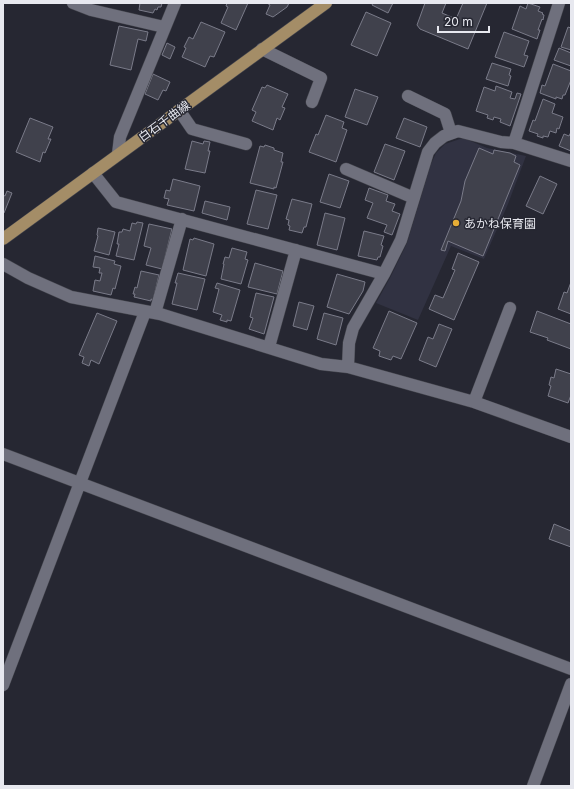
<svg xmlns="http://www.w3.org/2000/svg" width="574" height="789" font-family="Inter,'Noto Sans JP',sans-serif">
  <rect width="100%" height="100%" fill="#262732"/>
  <path fill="#313242" d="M460,139H466L487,148L526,156L508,204L484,259L451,246L418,320L376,303L391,276L407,243L431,164L436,153L445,144Z"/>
  <path fill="#40414c" stroke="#7a7b89" d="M140,3H162L161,7H158L157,10L155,9L153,13L139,10Z
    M227,3H248L236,30L221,23L228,7L226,6Z
    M267,3H289L287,7L273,17L266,14L270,5Z
    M373,3H393L388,13L372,5Z
    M425,3H446L442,13L456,19L463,3H487L468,49L420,29L417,25Z
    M528,3L540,7L538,11L543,13L542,14L544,15L543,20L542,19L538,30H540L537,39L512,29L520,6L526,9Z
    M366,12L391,23L377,56L351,45Z
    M201,22L225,32L214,57L210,56L205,67L182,57L186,48L184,47L189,37L193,39Z
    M119,26L148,32L146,41L138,39L131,70L110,65Z
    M568,27L571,28V50L561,47Z
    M504,32L529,41L524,55L528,56L524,67L495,57Z
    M167,43L175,47L170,59L162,55Z
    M559,48L571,53V66L554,60Z
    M492,63L511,69L509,75L511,76L508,86L486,79Z
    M553,64L571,71V80L565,95H563L562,99L556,97V99L540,93L542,85L545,86Z
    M153,74L170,82L166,91L163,90L158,100L145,94Z
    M267,85L288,94L282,107L285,108L280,120L277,118L273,130L252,121L256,112L252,110L262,87L265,88Z
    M496,86L512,92L510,98L515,99L517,93L521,94L510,126L500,122L501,119L494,117L493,120L487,118L488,115L476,111L484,87L495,91Z
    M355,89L378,97L367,125L345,117Z
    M543,99L555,104L552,113L563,117L559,129L557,128L556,133L550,131L548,137L543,136V138L537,136L538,134L529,131L533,120L535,121Z
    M326,115L344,122L342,128L347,130L336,162L309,152L316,134L318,135Z
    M30,118L53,127L48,139H51L45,153L43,152L40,162L16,152Z
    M404,118L427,127L420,147L396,138Z
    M571,132V151L559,146L564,134L569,136Z
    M192,141L203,144L204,141L210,142L208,151H210L205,173L185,169Z
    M385,144L405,151L394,180L374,172Z
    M265,145L274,148V150L283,153L281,162H283L276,188L274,187V189L250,183L260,146L264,147Z
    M479,148L493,154L494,150L510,153L516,156L514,162L520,165L483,256L448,241L445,251L441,250L461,201L465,181Z
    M329,174L349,181L340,208L320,202Z
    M540,176L557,184L543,214L526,206Z
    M173,179L200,186L194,211L167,205L169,199L164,198L166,190L170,191Z
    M369,188L388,195L386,201L395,204L392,211L400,214L392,235L384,232L387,225L367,218L373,203L365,200Z
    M256,190L277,195L268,229L247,224Z
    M7,191L12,193L4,213H3V195L5,196Z
    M292,199L312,204L306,227H304L302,233L289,230L290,226L288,225L289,220L286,219Z
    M205,201L230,207L227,220L202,213Z
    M325,213L345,218L337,250L317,245Z
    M137,222L143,223L134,260L116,256L119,244H117L119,232H122L123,229L130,231L132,223L136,224Z
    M149,224L172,229L162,269L146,265L151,248L144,246Z
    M98,228L115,232L109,255L94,251L98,236L97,235Z
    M364,231L384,236L381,245L383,246L380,257H378L377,260L358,256Z
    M194,238L214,244L206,276L183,270L190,239L193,240Z
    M232,248L247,252L245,259L248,260L241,284L221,279L224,264H223L225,257L229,258Z
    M458,253L479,262L454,320L429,309L435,295L443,298L455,270L452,269Z
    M95,256L115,261L114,264L121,266L115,289L113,288L111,295L93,291L95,280L100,281L102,273H99L100,268L93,267Z
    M255,263L283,271L277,294L248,287Z
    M141,271L159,275L153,300L151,299V301L134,297L135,294H133L135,287L137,288Z
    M178,273L205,279L197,310L172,304L177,283H175Z
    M337,274L365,282L363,291L349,314L327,307Z
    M571,282V314L558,309L564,292L567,293Z
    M217,283L240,290L231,321L227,320V322L220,320L222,315L213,312L219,289L215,288Z
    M256,293L274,297L264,334L249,329L253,318L250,317Z
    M299,302L314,306L307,330L293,326Z
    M389,311L417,323L401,359L393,356L391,360L379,356L380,351L373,348Z
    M537,311L571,324V349L547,340L548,338L530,332Z
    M97,313L117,321L99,364L91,360L89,366L82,363L84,357L79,355Z
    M324,313L343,318L336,345L317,339Z
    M439,324L452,329L436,367L419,360L428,337L433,339Z
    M556,369L571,374V395L568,403L548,396L551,386L549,385L551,377L554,378Z
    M554,524L571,531V547L549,539Z"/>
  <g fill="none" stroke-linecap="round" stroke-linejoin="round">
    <g stroke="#43444c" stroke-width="13">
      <path id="minor" d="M73,3L91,10L164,27
        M262,49L321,78L312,102
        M408,96L445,114L451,133
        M179,110L192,129L246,144
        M514,143L559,3
        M118,154L120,137L175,3
        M346,169L414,198
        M93,173L116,202L384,274
        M3,264L28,278L71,297L160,314L321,364L348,367L474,402L571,437
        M155,313L182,219
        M269,347L296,250
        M348,367L349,343L353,328L384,274L401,240L428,152L435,143L444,136L458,131L501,142L514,143L571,161
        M474,402L510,308
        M3,454L571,669
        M3,685L145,312
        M533,786L571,684"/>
    </g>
    <g stroke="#43444c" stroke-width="13">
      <path id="major" d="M3,239L326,3"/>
    </g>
    <use href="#minor" stroke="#6f707d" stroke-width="12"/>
    <use href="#major" stroke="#a48d67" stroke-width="12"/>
  </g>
  <circle fill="#e6ad36" stroke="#262732" stroke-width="1.5" cx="456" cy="223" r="4"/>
  <g text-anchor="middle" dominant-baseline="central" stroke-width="3" stroke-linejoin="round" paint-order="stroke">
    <g font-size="12" fill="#e7e8ef" stroke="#262732">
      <text transform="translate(164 121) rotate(-36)">白石千曲線</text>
    </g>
    <g font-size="12" fill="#e7e8ef" stroke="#262732" text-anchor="start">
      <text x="464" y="223">あかね保育園</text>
    </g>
  </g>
  <rect width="574" height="789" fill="none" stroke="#e7e8ef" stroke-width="8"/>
  <path d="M438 26v6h51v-6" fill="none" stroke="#e7e8ef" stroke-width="2"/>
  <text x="444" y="26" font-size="12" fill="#e7e8ef" stroke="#262732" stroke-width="3" paint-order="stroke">20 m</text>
</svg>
